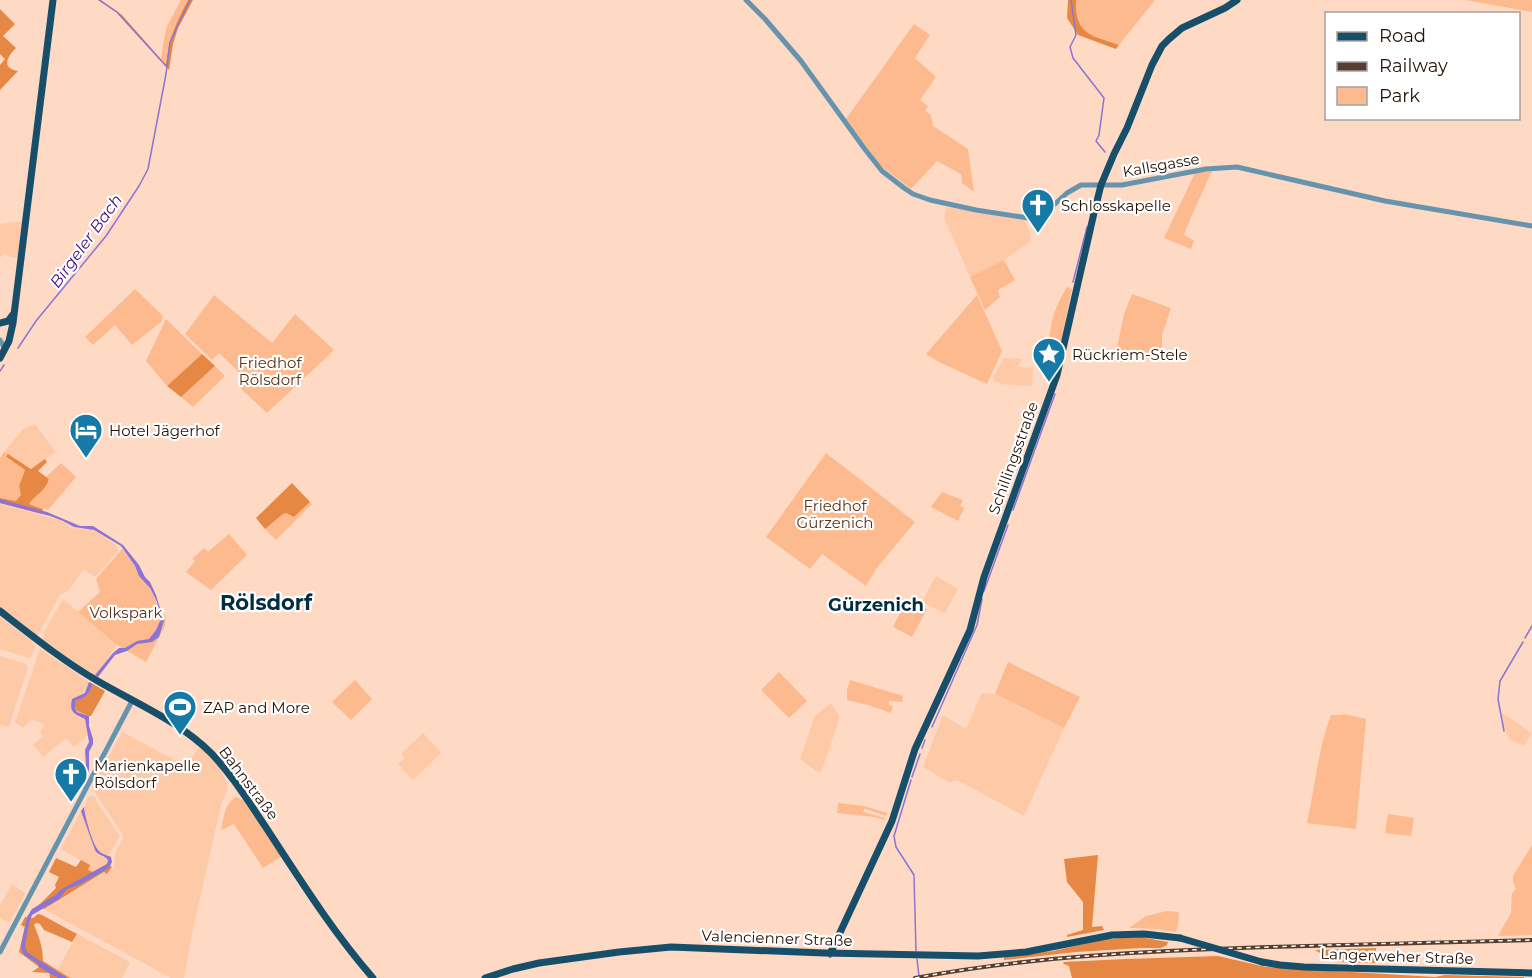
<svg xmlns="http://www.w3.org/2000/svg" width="1532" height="978" font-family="Montserrat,sans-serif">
  <rect width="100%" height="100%" fill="#fed9c3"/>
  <path fill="#fec9a7" d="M946,207L1024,220L1028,227L1031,241L1004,260L970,277L944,218Z
    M23,221L18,258L10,257L4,253L0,258V224Z
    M1004,358L1022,359L1018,367L1033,368L1032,386L1000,384V383L994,382L993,377Z
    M35,424L56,452L32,469L4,452L23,429Z
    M0,504L59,520L73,528L93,530L116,545L118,551L95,577L84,569L68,591L60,595L37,636L0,608Z
    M936,576L958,589L945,613L922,602Z
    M63,599L117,645L95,675L68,658L43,640L45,630Z
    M0,617L32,641L35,648L31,657L29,658L0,649Z
    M40,649L89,682L85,693L72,699L76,714L85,719L88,735L74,747L66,738L43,757L33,745L43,736L40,732L45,724L31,719L23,728L15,722Z
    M0,656L26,664L28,667L9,727L0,724Z
    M982,693L994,694L1064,728L1024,816L957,780L950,783L923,767L943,715L966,729Z
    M831,703L839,716L838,723L821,772L816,771L800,759L815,716Z
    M1502,713L1532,733L1524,746L1509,739L1503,724Z
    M122,732L186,766L200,746L221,769L228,787L221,805L193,929L184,978H171L44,909L105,872L107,874L110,870L114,869L115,854L123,839V835L92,788Z
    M423,733L441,753L413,780L398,764L405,758L401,754Z
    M93,796L120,836L108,856L101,853L97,849L86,820L84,807L89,797Z
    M81,811L99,855L107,858L108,860L107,864L94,873L87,870L89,865L61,849Z
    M12,884L25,893L10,921L7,922L0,918V905Z
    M77,934L130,962L122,978H70L57,971Z"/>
  <path fill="#fcba8e" d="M181,0H188C177,21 167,41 166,65L161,60L164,39L167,26Z
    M1076,0H1155L1119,45C1091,35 1075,35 1076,0Z
    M1466,0H1532V12Z
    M914,24L930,35L915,58L936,77L920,100L928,106L925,111L931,115L933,126L968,149L974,192L962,183L961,174L937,161L911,189L881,166L846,119Z
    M1212,171L1191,217L1184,235L1194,241L1191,249L1164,238L1195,173Z
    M1004,260L1015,280L998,290L1000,297L985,310L970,277Z
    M1067,287L1072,289L1058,356L1050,348C1048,326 1055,306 1067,287Z
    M135,289L163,316L161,322L132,345L115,325L93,345L85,337Z
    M1132,294L1171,308L1162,335V360L1122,356L1123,362H1114L1124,314Z
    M214,295L272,343L295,314L334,350L267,413L241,389L243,376L219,353L212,360L185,334Z
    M977,295L1002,351L987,384L939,362L926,354Z
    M166,319L202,354L167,386L146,361Z
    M215,366L225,376L193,407L181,397Z
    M4,452L8,454L6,458L25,470L19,486L22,495L16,501L0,498V458Z
    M826,453L915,522L876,569L866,586L822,554L810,569L766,537Z
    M61,463L76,477L48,510L29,504C36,494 46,490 49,479L46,477Z
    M942,492L963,500L960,506L964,508L958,521L931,507Z
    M310,502L312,504L276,540L265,529L283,514L286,513L294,517Z
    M229,534L247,555L211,590L186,572L195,561L192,559L204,548L208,552Z
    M122,549L134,565L139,575L148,585L156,601L161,616L166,615L165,626L146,662L117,645L78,612L100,592L96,579Z
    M907,599L927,609L912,637L893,627Z
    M1008,662L1080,697L1064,728L995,694Z
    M779,672L807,701L789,718L761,690Z
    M355,680L372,699L351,720L332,702Z
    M850,680L903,696L902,702L889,701V705L893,706L891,713L868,705L847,700V690Z
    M1344,714L1366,719L1356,829L1307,823C1315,786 1318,750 1331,715H1342Z
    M236,797L243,800L282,856L263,868L234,824L221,830C224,818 224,804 236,797Z
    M838,803L864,806L887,813L886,816L866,809H864L863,812L885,818L884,820L875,817L837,813Z
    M1388,814L1414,818L1411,836L1385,833Z
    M1532,845V935L1498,936L1511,913L1512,893L1516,889L1513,882V876Z
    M1167,911L1179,912L1178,926L1176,932L1157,929L1129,928L1146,916Z"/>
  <path fill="#e68843" d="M98,0H101L122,15L166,65C168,40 176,22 188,0H193L178,28L173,44L169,70L117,13Z
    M1068,0H1076C1075,35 1091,35 1119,45L1116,49L1078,35L1067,18Z
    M0,9L15,24L3,36L16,48C7,57 1,68 18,71L0,90V65L5,59L0,54Z
    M202,354L215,366L181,397L167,386Z
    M8,454L31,469L45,459L47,462L38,471L49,479C46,491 36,494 29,504L43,509L42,514L0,503V498L16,501L21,495L19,486L25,470L6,457Z
    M292,483L310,502L294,517L286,513L283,514L265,529L256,518Z
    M93,684L105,691L91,716H89L77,711L75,706V701C85,698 89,694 93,684Z
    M1098,855L1092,927L1102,926L1104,930L1067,937V935L1083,930V902L1067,882L1064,859Z
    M56,858L76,867L81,860L90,865L88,870L93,872L107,864L112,867L107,874L104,872L44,909L38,906L56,888L55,885L59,877L49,872Z
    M38,914L42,915L77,934L72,942L44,930L40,924L36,923L34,925C39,937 43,947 43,961L70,978H50L49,973L32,972L39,967L19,952L25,927L21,925L25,917L33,918Z
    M1140,937L1168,942L1167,945L1161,948H1141L1076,952L1004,960V957L1053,951L1106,939Z
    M1376,948V963L1335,962L1315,950Z
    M1218,956L1266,967L1435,977L1445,975L1524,977V978H1072L1069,966L1064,964L1063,962L1126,959Z"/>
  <path fill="#8d74d4" d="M0,499L47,512L80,526H93L123,545L139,565L145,577L150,582L156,595L164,621L159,637L152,642L137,644L127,651L115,655L98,677L95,675L113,653L119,648H125L137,641L149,639L156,630L161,619L157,602L150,588L139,576L135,566L121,546L94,530L74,527L63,521L50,516L0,503Z
    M89,682L93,684C89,694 86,698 75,701V707L77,712L89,716V726L93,739V744L89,752V770L81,788L86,766L85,750L89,742L85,719C74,713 69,713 72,699L85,693Z
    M84,807C85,817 92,842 98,850C101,854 107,855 111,857L112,862L109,868L81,884L67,889L59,899L32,915L29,923L25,946L26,950L28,953L67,978H58L39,967L38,964L24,955L22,951L21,945L27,917L32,909L57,894L60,890L107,864L108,860C105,855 98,856 95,850L81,811Z"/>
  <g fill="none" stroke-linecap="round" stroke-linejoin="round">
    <path stroke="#8d74d4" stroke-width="1.5" d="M99,0L117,12L167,67
      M1071,0L1076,35L1070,47L1073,58L1104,98L1099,135L1096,141L1105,152
      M1073,282L1087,227
      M18,348L36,321L106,236L139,186L148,169L166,74L170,42L190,0
      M0,371L4,365
      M1013,510L1055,394
      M984,591L1008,525
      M1525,638L1532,626
      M932,727L977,625L982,599
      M1504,731L1498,699L1500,681L1523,642
      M922,748L925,740
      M912,777L920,754
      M911,780L894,836L896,847L914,875L916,951
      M917,959L919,976"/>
    <path stroke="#6694ae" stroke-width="5" d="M746,0L765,19L801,61L864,148L882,171L904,188L913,194L930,200L976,210L1028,218L1045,213L1067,193L1081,185H1122L1206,169L1237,167L1385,201L1532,226
      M0,340L5,349
      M0,952L132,701"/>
    <path stroke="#174f6a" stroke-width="7" d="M0,323L8,321L14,313
      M0,358L9,341L13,323L53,0
      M0,611C31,635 62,660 96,680C135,703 179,721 211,753C232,775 248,801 265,826C299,878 332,931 373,978
      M830,954L892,821L915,749L970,630L984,577L1057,375L1094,213L1101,185L1114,154L1127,128L1152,65L1162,46L1169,39L1182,28L1225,8L1237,0
      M1262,962L1280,965L1304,967L1532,973
      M485,978L513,969L539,963L619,952L671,947L824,953L978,956L1026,952L1112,935L1144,934L1180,938"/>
    <g stroke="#563e2e" stroke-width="4">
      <path id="rail" d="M915,978C1032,956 1149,951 1268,947C1356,944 1444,942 1532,940"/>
    </g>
    <use href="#rail" stroke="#fff" stroke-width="1.5" stroke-dasharray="4.5" stroke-linecap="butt"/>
    <path stroke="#174f6a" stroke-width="7" d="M1180,938L1262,962"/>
  </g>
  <defs>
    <g id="church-pin" transform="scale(1.725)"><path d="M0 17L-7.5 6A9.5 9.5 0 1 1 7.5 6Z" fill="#167aa6" stroke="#fff"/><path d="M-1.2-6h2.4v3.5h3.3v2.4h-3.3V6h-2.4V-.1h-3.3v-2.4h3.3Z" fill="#fff"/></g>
    <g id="sight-pin" transform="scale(1.725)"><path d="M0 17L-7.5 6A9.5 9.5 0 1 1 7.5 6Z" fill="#167aa6" stroke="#fff"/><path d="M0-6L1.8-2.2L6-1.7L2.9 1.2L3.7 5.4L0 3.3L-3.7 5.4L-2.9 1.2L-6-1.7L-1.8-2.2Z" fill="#fff"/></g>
    <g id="hotel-pin" transform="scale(1.725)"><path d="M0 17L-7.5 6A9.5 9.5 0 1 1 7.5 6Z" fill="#167aa6" stroke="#fff"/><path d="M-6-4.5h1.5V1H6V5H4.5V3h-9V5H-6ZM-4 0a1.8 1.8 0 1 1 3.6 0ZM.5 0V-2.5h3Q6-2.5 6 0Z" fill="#fff"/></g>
    <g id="stadium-pin" transform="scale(1.725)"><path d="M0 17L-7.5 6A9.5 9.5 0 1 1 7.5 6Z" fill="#167aa6" stroke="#fff"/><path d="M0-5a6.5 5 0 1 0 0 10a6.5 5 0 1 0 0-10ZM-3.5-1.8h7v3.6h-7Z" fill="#fff"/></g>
  </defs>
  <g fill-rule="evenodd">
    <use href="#church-pin" x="1038" y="205"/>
    <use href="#sight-pin" x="1049" y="354"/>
    <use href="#hotel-pin" x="86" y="430"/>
    <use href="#stadium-pin" x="180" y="707"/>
    <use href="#church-pin" x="71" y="774"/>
  </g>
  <g text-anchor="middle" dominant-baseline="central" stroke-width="4.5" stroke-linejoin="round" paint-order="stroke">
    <g font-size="15" fill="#271204" stroke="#fff">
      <text transform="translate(1161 165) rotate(-10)">Kallsgasse</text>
      <text transform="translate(1013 458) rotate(-70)">Schillingsstraße</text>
      <text transform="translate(249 783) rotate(53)">Bahnstraße</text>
      <text transform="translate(777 938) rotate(2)">Valencienner Straße</text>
      <text transform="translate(1397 956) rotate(2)">Langerweher Straße</text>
    </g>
    <g font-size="15" fill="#271204" stroke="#fff" text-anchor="start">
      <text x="1061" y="205">Schlosskapelle</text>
      <text x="1072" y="354">Rückriem-Stele</text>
      <text x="109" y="430">Hotel Jägerhof</text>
      <text x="203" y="707">ZAP and More</text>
      <text x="94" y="765">Marienkapelle<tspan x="94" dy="17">Rölsdorf</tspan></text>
    </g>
    <g font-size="15" fill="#5a3318" stroke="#fff">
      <text x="270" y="362">Friedhof<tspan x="270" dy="17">Rölsdorf</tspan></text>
      <text x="835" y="505">Friedhof<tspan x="835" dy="17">Gürzenich</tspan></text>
      <text x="126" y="612">Volkspark</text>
    </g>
    <g font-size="16" font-style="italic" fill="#3f0981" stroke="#fff">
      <text transform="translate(86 241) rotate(-54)">Birgeler Bach</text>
    </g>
    <g font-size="18" font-weight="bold" fill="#002e43" stroke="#fff">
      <text x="876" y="605">Gürzenich</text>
    </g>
    <g font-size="21" font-weight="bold" fill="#002e43" stroke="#fff">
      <text x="266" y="602">Rölsdorf</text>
    </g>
  </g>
  <rect x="1325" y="12" width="195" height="108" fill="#ffffff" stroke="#a9a09b" stroke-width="1.5"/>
  <rect x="1337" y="32" width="30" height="9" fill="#174f6a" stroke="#a9a09b" stroke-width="1.5"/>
  <text x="1379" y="42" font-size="18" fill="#271204">Road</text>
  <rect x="1337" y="62" width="30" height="9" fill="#563e2e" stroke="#a9a09b" stroke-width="1.5"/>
  <text x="1379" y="72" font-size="18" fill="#271204">Railway</text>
  <rect x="1337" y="87" width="30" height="18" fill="#fcba8e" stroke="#a9a09b" stroke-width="1.5"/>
  <text x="1379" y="102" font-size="18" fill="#271204">Park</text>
</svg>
